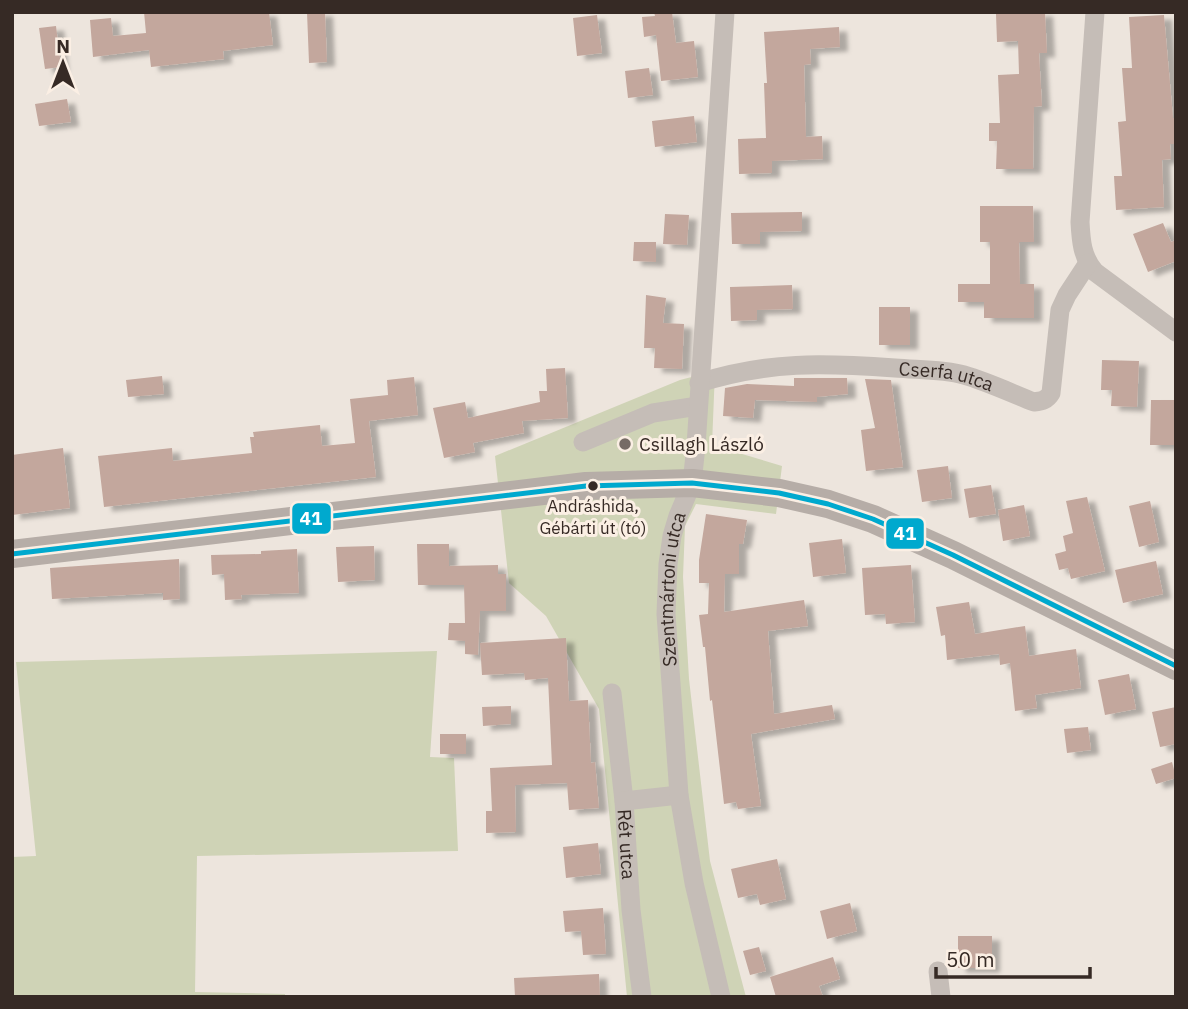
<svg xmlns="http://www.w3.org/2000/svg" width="1188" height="1009" font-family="'IBM Plex Sans',sans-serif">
  <defs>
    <filter id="shadow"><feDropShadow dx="8" dy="4.5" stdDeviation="2" flood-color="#0004"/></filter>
  </defs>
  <rect width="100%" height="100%" fill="#ede5dd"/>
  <path fill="#cfd3b6" d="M715,371L712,445L782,466L776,514L696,504L685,526L683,577L689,679L710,861L746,997H627L599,709L546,616L509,583L495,456L680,380Z
    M437,651L430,757L454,758L458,851L197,856L195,992L285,994V997H12V857L36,856L16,662Z"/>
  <path fill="#c3a79d" filter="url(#shadow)" d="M144,12H269L273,45L223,51L224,59L151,67L149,50L93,57L90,20L111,18L113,36L146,33Z
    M307,12H325L327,62L309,63Z
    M654,12H672L676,43L694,41L698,77L661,81L656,35L644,37L642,17L655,16Z
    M1045,12L1047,53H1039L1042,106L1034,107L1033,169H996L997,141H989V123H1000L998,75L1019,74L1018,41L997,42L996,14Z
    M597,15L602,53L577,56L573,18Z
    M1164,15L1173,118H1176V144H1170L1171,159L1162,160L1164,207L1116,210L1114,176H1122L1118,122L1126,121L1122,68H1132L1129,17Z
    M56,26L61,67L45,69L39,28Z
    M839,27L840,47L810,49L811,64L804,65L806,137L822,136L823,159L772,161V173L739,174L738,139L766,138L764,83H767L764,32Z
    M649,68L653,95L628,98L625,71Z
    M67,99L71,122L39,126L35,104Z
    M694,116L697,142L655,147L652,121Z
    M980,206H1033L1034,242H1019L1020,284H1034V318H984V302H958V284H990V242H980Z
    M802,212V231L760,232V244H732L731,213Z
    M665,214L689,215L687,245L663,244Z
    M1163,223L1171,242L1176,240V261L1148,272L1133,234Z
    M634,242H656V262L633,261Z
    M792,285L793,309L757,310V320L731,321L730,287Z
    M646,295L666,298L663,323L684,324L682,369L654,368L655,348H644Z
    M879,307H910V345H879Z
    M1102,360L1139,361L1137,407L1111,406L1112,390H1101Z
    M565,368L568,418L522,421L524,433L473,443L475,452L444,458L433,408L465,402L468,418L540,402L539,391H547L546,369Z
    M162,376L164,394L128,397L126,380Z
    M414,377L418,415L369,421L376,477L104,507L98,456L172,448L173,461L252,453L250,437H254L253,432L320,425L322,446L355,443L350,399L388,395L387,380Z
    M794,378H847L848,394L817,397V402L755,400L753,418L723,416L725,388L747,384L794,386Z
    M865,379L891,380L903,467L866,471L861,430L875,428Z
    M1151,400H1176V445H1150Z
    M63,448L70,508L12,515V455Z
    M948,466L952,498L922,502L917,470Z
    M991,485L996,514L969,518L964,489Z
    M1087,497L1105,571L1071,579L1068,568L1059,570L1055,554L1066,551L1063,536L1073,533L1066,501Z
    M1150,501L1159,542L1139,547L1129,506Z
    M1024,505L1030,536L1003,541L998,510Z
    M706,514L747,520L743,544H739V574H725L724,612L804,600L808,626L768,631L774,714L832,705L835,719L751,734L761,806L738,809L736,802L724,804L712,700L710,701L705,647H703L699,615L708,614L709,583H699V560Z
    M842,539L846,573L813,577L809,543Z
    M417,544H449V566L498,565V574H506V611H480L478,655L465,654V641L448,640L449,623H465L464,585H418Z
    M374,546L375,580L338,582L336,547Z
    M297,549L299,593L241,595L242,599L225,600L224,574L212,575L211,555L261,554V551Z
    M179,559L180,599L163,600V593L52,599L50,568Z
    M1156,561L1163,594L1123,603L1115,570Z
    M911,565L915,622L886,624L885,614L865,615L862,568Z
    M969,602L975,634L1025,626L1029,656L1076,649L1081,688L1035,695L1037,708L1015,711L1010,663L1000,665L999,654L947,660L945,635L941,636L936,607Z
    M566,638L569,701L588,700L591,763L595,762L599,808L569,810L567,783L515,785L516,832L486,833V811H492L490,768L552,765L548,678L525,680L524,673L482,675L480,643Z
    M1129,674L1136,709L1105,715L1098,680Z
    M511,706V724L483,726L482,707Z
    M1176,707V744L1160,747L1152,712Z
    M1088,727L1091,750L1067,753L1064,729Z
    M440,734H466V754H440Z
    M1172,762L1176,778L1156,784L1151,769Z
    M598,843L601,874L566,878L563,847Z
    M777,859L786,899L760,905L757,894L738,898L731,869Z
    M850,903L857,931L827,939L820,911Z
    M603,908L606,954L583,955L581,931L565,932L563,911Z
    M958,936H992V968H958Z
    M759,947L766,971L750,975L743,951Z
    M833,957L840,979L819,986L823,997H776L770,977Z
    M599,974L600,997H515L514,978Z"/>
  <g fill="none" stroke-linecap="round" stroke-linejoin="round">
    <g stroke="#c5bdb7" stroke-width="19">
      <path d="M1095,12L1080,222C1081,241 1082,257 1095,272L1176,332"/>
      <path id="s1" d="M699,383C769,361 823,363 895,368C918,370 942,369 964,375C988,382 1011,393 1034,402C1042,401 1047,400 1051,393L1060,310L1067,295L1088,263"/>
      <path d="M583,442L653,413L698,406"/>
      <path id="s2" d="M612,693L624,801L631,910L642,997"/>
      <path d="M624,801L679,795"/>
      <path d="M938,971L941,997"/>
      <path id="s3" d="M721,997L694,883L679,795L666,614L668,564L672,536L678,516L692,483L696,446L725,12"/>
    </g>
    <path stroke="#b6ada7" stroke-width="28" d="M12,554L586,486L692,483L779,493L828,504L873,519L953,555L1176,666"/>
    <g stroke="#fbefe4" stroke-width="10">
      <path id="bus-1" d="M12,554L586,486L692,483L779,493L828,504L873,519L953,555L1176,666"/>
    </g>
    <use href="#bus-1" stroke="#00a9ce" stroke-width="5"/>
  </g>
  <circle fill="#766b65" stroke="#fbefe4" stroke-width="2.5" cx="625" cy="444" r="7"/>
  <circle fill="#362a25" stroke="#fbefe4" stroke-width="2.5" cx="593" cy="486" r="6"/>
  <g text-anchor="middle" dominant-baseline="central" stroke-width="6" stroke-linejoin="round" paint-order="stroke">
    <g font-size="17" fill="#362a25" stroke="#fbefe4">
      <text x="593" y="506">Andráshida,<tspan x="593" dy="22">Gébárti út (tó)</tspan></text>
    </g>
    <g font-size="19" fill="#362a25" stroke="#fbefe4">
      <text stroke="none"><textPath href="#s1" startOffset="250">Cserfa utca</textPath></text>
      <text stroke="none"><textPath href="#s3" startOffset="413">Szentmártoni utca</textPath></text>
      <text stroke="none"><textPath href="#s2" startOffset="152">Rét utca</textPath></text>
    </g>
    <g font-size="19" fill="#362a25" stroke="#fbefe4" text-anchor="start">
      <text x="639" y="444">Csillagh László</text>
    </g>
  </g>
  <g stroke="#fbefe4" stroke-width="2.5">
    <rect x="291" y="502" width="41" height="33" rx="7" fill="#00a9ce"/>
    <rect x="885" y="517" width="40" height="33" rx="7" fill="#00a9ce"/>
  </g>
  <g font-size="19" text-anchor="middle" font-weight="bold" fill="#fff">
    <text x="311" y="525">41</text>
    <text x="905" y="540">41</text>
  </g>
  <rect width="1188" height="1009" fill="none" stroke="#362a25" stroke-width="28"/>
  <g transform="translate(63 63)" stroke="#fbefe4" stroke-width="5" paint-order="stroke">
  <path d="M0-5L12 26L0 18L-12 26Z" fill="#362a25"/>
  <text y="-10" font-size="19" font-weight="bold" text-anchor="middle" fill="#362a25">N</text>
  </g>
  <path d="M936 967v10h154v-10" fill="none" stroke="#362a25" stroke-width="3.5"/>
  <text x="946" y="967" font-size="21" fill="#362a25" stroke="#fbefe4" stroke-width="5" paint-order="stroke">50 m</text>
</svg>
